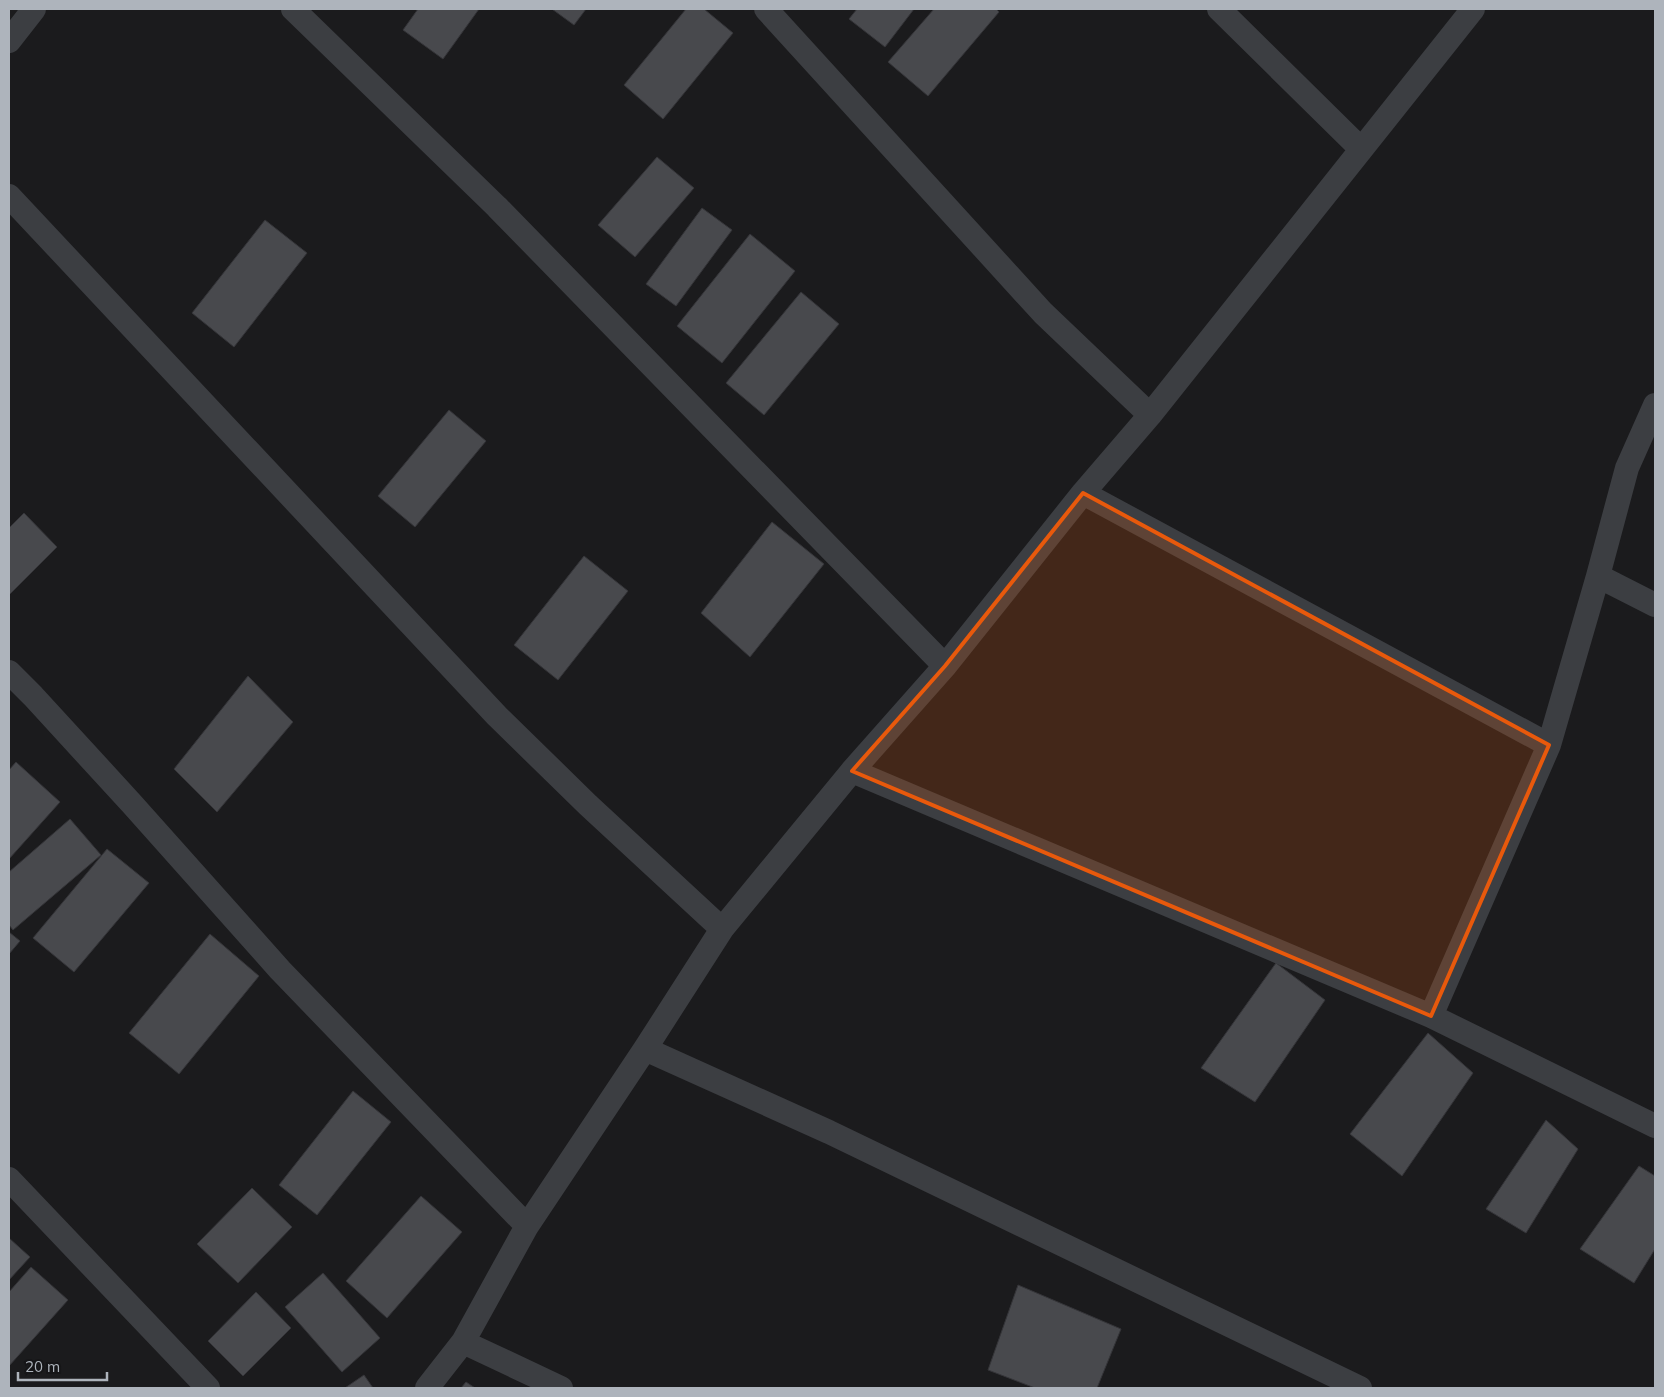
<svg xmlns="http://www.w3.org/2000/svg" width="1664" height="1397" font-family="Mulish,sans-serif">
  <rect width="100%" height="100%" fill="#1b1b1d"/>
  <path fill="#48494d" stroke="#353539" d="M418,9H479L443,59L403,30Z
    M552,9H586L574,25Z
    M686,9H704L733,33L663,119L624,85Z
    M857,9H914L885,47L849,19Z
    M934,9H996L999,12L928,96L888,62Z
    M657,157L694,188L635,257L598,225Z
    M702,208L732,230L676,306L646,284Z
    M265,220L307,253L234,347L192,313Z
    M750,234L795,271L722,363L677,326Z
    M801,292L839,324L764,415L726,383Z
    M449,410L486,441L415,527L378,496Z
    M24,513L57,547L9,595V528Z
    M772,522L824,564L750,657L701,613Z
    M584,556L628,591L558,680L514,645Z
    M248,676L293,722L217,812L174,769Z
    M16,762L60,802L9,859V770Z
    M70,819L101,855L13,930L9,925V872Z
    M107,849L149,883L74,972L33,938Z
    M9,932L20,941L9,954Z
    M210,934L259,976L179,1074L129,1033Z
    M1276,963L1325,1000L1255,1102L1201,1068Z
    M1428,1033L1473,1073L1402,1176L1350,1134Z
    M353,1091L391,1122L317,1215L279,1185Z
    M1546,1120L1578,1149L1526,1233L1486,1209Z
    M1639,1166L1655,1176V1249L1634,1283L1580,1249Z
    M252,1188L292,1227L238,1283L197,1244Z
    M421,1196L462,1232L387,1318L346,1281Z
    M9,1238L30,1257L9,1280Z
    M31,1267L68,1300L9,1366V1292Z
    M323,1273L380,1338L342,1372L285,1307Z
    M1018,1285L1121,1329L1097,1388H1035L988,1370Z
    M256,1292L291,1328L243,1376L208,1341Z
    M364,1375L373,1388H345Z
    M466,1382L475,1388H461Z"/>
  <g fill="none" stroke-linecap="round" stroke-linejoin="round">
    <path stroke="#3c3e42" stroke-width="24" d="M293,9L497,207L945,666
      M766,9L1043,313L1150,415
      M1219,9L1361,149
      M9,41L34,9
      M9,196L497,716L588,805L722,929
      M1083,493L1549,745
      M1598,576L1655,605
      M9,672L33,696L132,804L280,970L527,1226
      M852,771L1431,1016L1655,1126
      M1431,1016L1549,745L1598,576L1627,468L1655,405
      M645,1049L829,1132L1360,1388
      M9,1179L208,1388
      M463,1342L561,1388
      M427,1388L463,1342L527,1226L645,1049L722,929L852,771L945,666L1083,493L1150,415L1473,9"/>
  </g>
  <path fill="#e8590c" fill-opacity="0.2" stroke="#e8590c" stroke-width="4" stroke-linejoin="round" d="M1083,493L1549,745L1431,1016L852,771L945,666Z"/>
  <rect width="1664" height="1397" fill="none" stroke="#aeb4bc" stroke-width="20"/>
  <path d="M18 1372v8h89v-8" fill="none" stroke="#aeb4bc" stroke-width="2.5"/>
  <text x="25" y="1372" font-size="15" fill="#aeb4bc" stroke="#161618" stroke-width="4" paint-order="stroke">20 m</text>
</svg>
